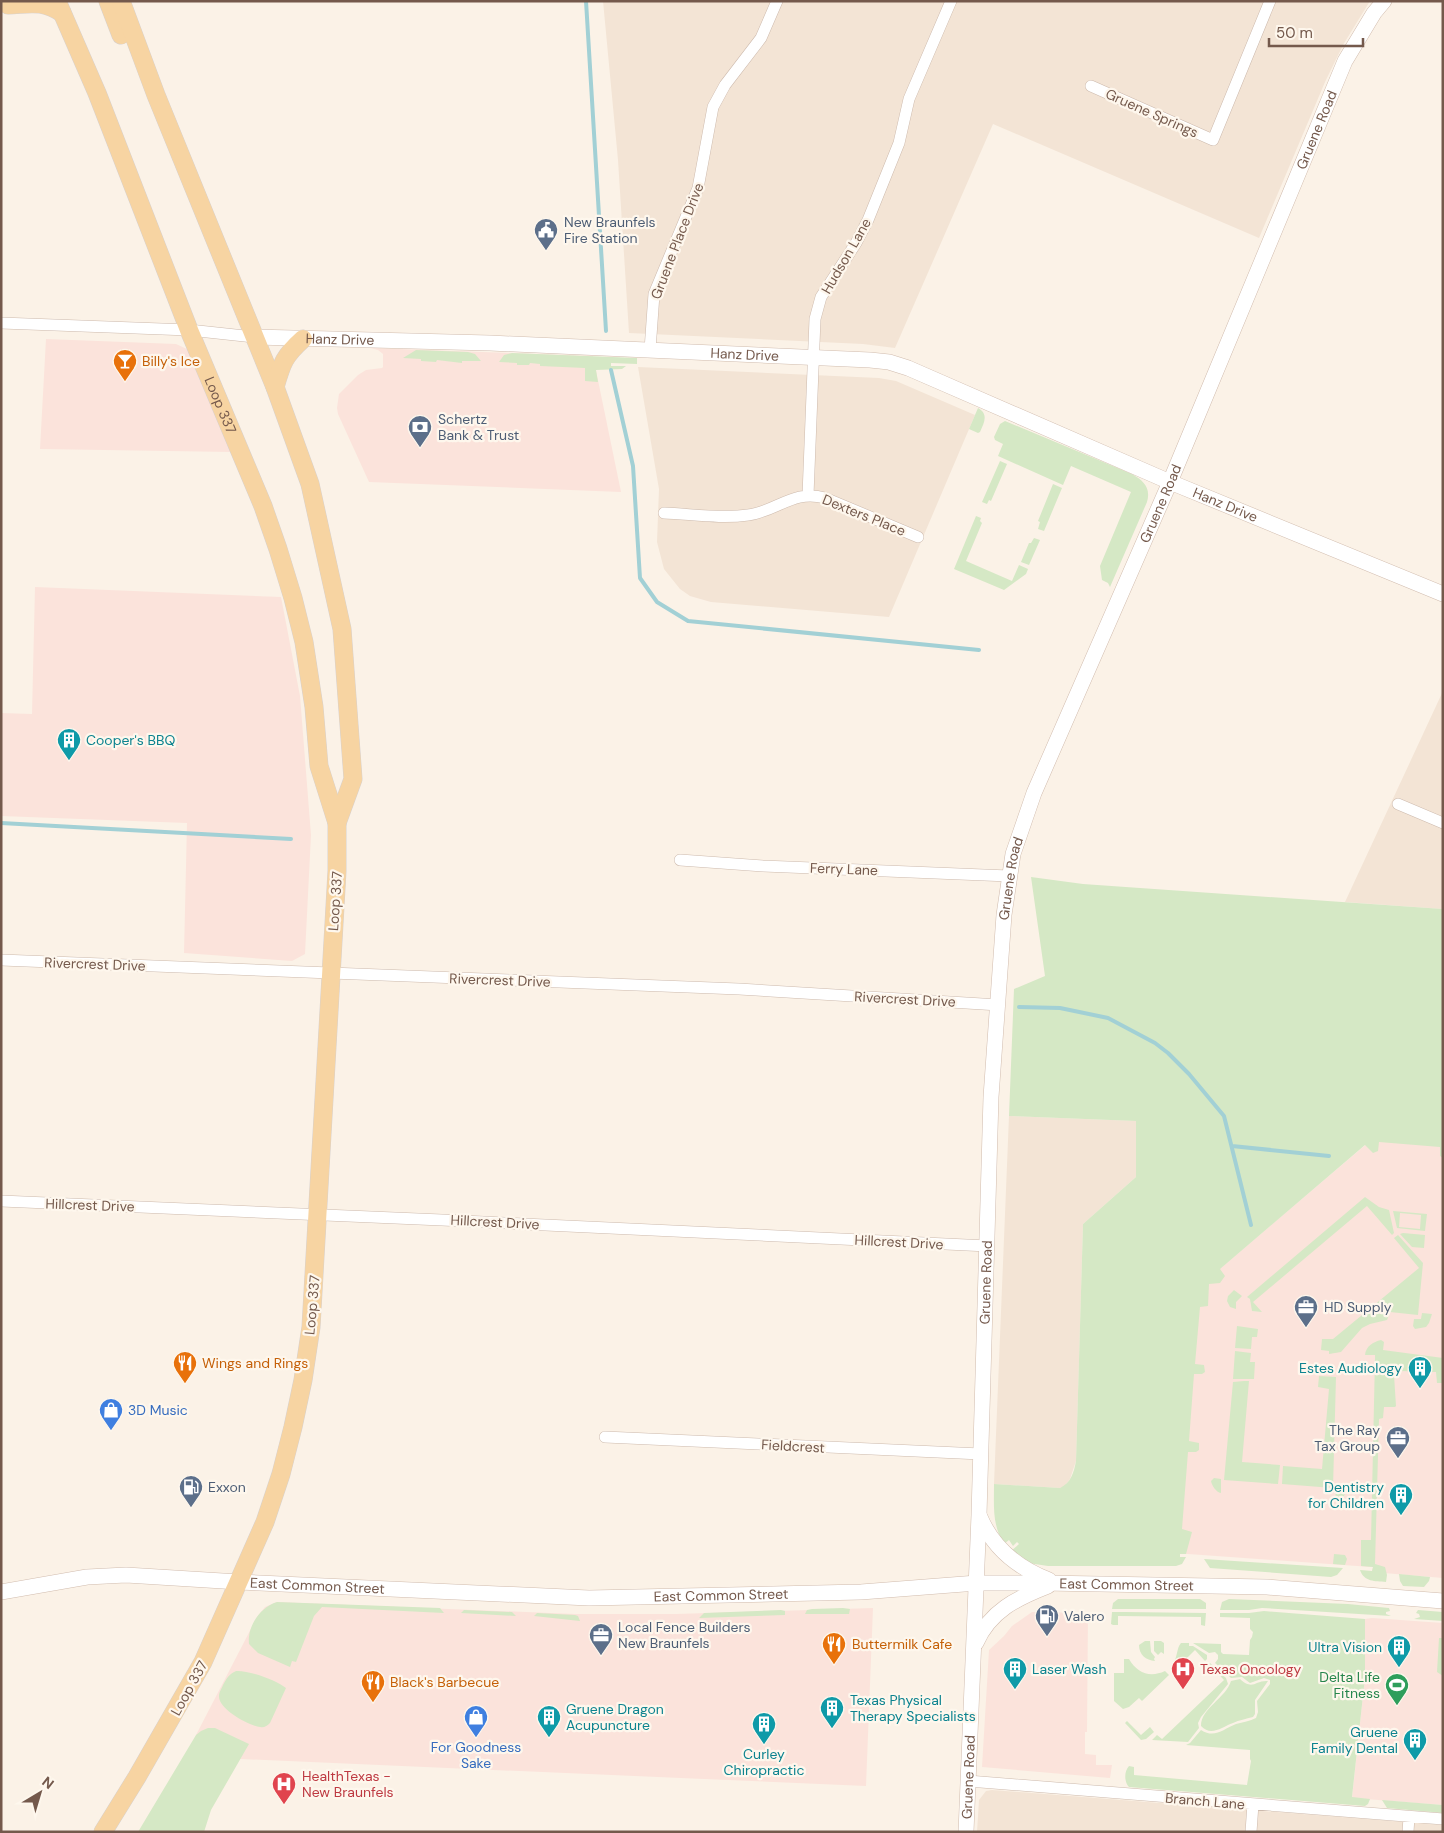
<svg xmlns="http://www.w3.org/2000/svg" width="1444" height="1833" font-family="'DM Sans',sans-serif">
  <rect width="100%" height="100%" fill="#fbf2e7"/>
  <path fill="#f3e4d5" d="M603,1H1370L1343,45L1325,82L1259,238L993,124L895,348L863,344L629,333L618,160Z
    M638,367L879,378L896,381L975,415L889,617L711,602L690,596L680,589L664,569L657,542L659,489Z
    M1443,691V909L1345,902Z
    M1009,1116L1136,1121V1177L1083,1224L1076,1461L1070,1479L1065,1486L1060,1488L994,1484Z
    M992,1790L1443,1825V1832H977L979,1800L986,1791Z"/>
  <path fill="#fbe3db" d="M46,339L176,344L189,350L232,452L40,449Z
    M370,348L593,356L621,492L369,482L338,414L337,408L339,394L358,375L366,370L382,368L383,367V354L378,350Z
    M35,587L281,597L300,696L311,835L305,954L292,961L184,953L187,823L1,816V713L32,714Z
    M1376,1136L1443,1141V1578L1372,1572L1373,1567H1371L1174,1553L1196,1289Z
    M277,1602L575,1614H676L873,1608L866,1786L240,1759L196,1735L257,1617L265,1607Z
    M1032,1612L1088,1613L1087,1732H1085V1754L1096,1755V1765H1112L1110,1778L982,1767L989,1650L1004,1636L1012,1626Z
    M1372,1618L1443,1623V1805L1352,1798L1365,1677V1619Z"/>
  <path fill="#d5e8c5" fill-rule="evenodd" d="M416,350L468,352L475,354L481,361H462V363L437,360L436,362L421,361V359L403,358Z
    M512,353L637,358V364L611,363V366H626L622,369L596,370L598,382L585,381V368L540,366V364L530,363L529,365H517V363L499,362L504,355Z
    M978,408C989,414 984,423 980,432L978,433L969,429Z
    M1005,421L1132,474C1144,481 1151,488 1147,502L1110,587L1108,583L1102,580L1100,566L1131,492L1071,466L1063,485L998,456L1003,444L995,440L994,437L1000,424Z
    M1000,461L1007,464L991,501L989,500L987,504L982,502Z
    M1053,484L1062,488L1044,531L1038,529L1040,522L1038,521Z
    M976,516L981,518L980,521L982,523L966,561L1012,581L1019,565L1028,569L1026,574L1004,590L954,569Z
    M1034,538L1040,540L1029,565L1021,562L1029,543H1031Z
    M1031,877L1083,884L1443,909V1158L1440,1156V1147L1379,1142L1378,1151L1373,1153L1365,1145L1220,1269L1225,1276L1220,1283L1209,1284L1208,1306L1200,1307L1195,1364L1204,1365L1205,1372L1202,1374H1194L1189,1441L1199,1443V1450L1196,1452H1188L1182,1529L1192,1532L1186,1554H1180V1557H1186L1182,1564L1176,1566H1048L1028,1563L1010,1552L1019,1544L1017,1542L1013,1546L1009,1540L1004,1544C992,1525 994,1506 994,1484L1060,1488C1071,1483 1074,1472 1076,1461L1083,1224L1136,1177V1121L1009,1116L1014,989L1045,976Z
    M1365,1197L1379,1207L1389,1210L1394,1233L1392,1235L1367,1206L1253,1302L1262,1312L1252,1311L1250,1299L1247,1297Z
    M1393,1211L1427,1214L1425,1231L1397,1228ZM1400,1213L1421,1215L1420,1229L1399,1227Z
    M1403,1233L1425,1235L1424,1248L1412,1247L1400,1234Z
    M1398,1235L1423,1263L1418,1315L1390,1312L1387,1320L1370,1324L1362,1328L1341,1352L1329,1354V1351L1321,1350L1322,1339H1333L1419,1268L1394,1238Z
    M1234,1290L1242,1296L1236,1302V1309L1230,1307L1227,1301L1228,1296Z
    M1422,1313L1432,1314L1429,1323L1426,1327L1415,1329L1413,1326L1414,1319H1421Z
    M1237,1326L1258,1329L1257,1337H1252L1251,1349L1235,1348Z
    M1381,1340L1384,1342L1383,1350L1443,1358V1383H1437L1436,1372L1399,1371V1375H1394L1396,1406L1395,1407H1384L1383,1418L1379,1419L1375,1564L1385,1567L1387,1575L1386,1582C1375,1581 1364,1582 1360,1570L1372,1571L1373,1567L1361,1566V1540H1371L1375,1358V1355H1365C1366,1346 1373,1342 1381,1340Z
    M1235,1351L1251,1353L1250,1362H1255L1254,1379H1233Z
    M1319,1376L1336,1377L1333,1488L1282,1484L1283,1466L1322,1469L1329,1389L1318,1387Z
    M1244,1381H1249L1242,1462L1280,1465L1278,1484L1224,1480L1233,1382Z
    M1214,1478L1221,1479V1493C1216,1492 1212,1486 1211,1481Z
    M1336,1488H1347C1346,1495 1342,1500 1335,1501Z
    M1334,1554L1345,1555L1347,1559L1345,1565L1333,1564Z
    M1204,1559L1343,1568L1337,1575L1331,1577L1210,1568Z
    M1399,1574L1430,1577L1429,1581L1424,1587L1403,1586L1400,1581Z
    M1118,1599H1200L1206,1603V1609H1112L1113,1603Z
    M1229,1599L1348,1604L1389,1608L1390,1611L1386,1612V1614L1391,1616L1262,1608L1249,1610H1220L1222,1602Z
    M277,1602L440,1608L444,1613L322,1607L314,1616L296,1662L292,1661L290,1667L258,1653L249,1644C247,1627 260,1607 277,1602Z
    M843,1608L850,1609L849,1614H805L807,1610L812,1609Z
    M464,1610L512,1612L516,1616L461,1613Z
    M781,1610L785,1611V1615L699,1618L704,1613Z
    M1418,1610L1443,1612V1621L1414,1619L1420,1617L1419,1614L1416,1613Z
    M1264,1611L1365,1619V1677L1352,1797L1370,1799L1368,1804L1365,1806L1129,1787C1124,1782 1124,1771 1129,1766L1134,1767V1775L1247,1785L1251,1761L1250,1759V1750L1186,1745L1190,1743L1201,1730C1215,1739 1223,1729 1236,1724C1243,1722 1250,1721 1256,1718L1258,1712L1257,1701L1270,1684V1680L1264,1678L1250,1683L1242,1677L1231,1678L1215,1663L1218,1659V1655L1215,1652L1209,1653L1193,1643L1221,1644V1652L1223,1654L1249,1655L1250,1640L1252,1637L1253,1632L1250,1629V1618L1220,1617V1613H1249Z
    M1112,1612H1125L1206,1613L1205,1626L1201,1625V1617L1118,1616V1625H1113L1111,1624Z
    M537,1613L575,1615L578,1616L580,1621L534,1616Z
    M1439,1638H1443V1676L1437,1672Z
    M1145,1641H1150L1151,1652L1155,1657L1154,1659L1155,1661C1146,1660 1139,1655 1139,1645Z
    M1154,1641H1161L1164,1643V1654L1161,1652L1158,1655L1154,1651Z
    M1181,1643H1189V1646H1193L1207,1655V1659L1205,1661L1195,1650L1177,1668L1173,1663C1178,1657 1176,1649 1181,1643Z
    M1124,1659H1129C1137,1673 1150,1678 1165,1671L1169,1675L1142,1701L1139,1698L1129,1707L1123,1709L1114,1701V1673H1124Z
    M1210,1663L1226,1678L1228,1684L1201,1717L1198,1723L1199,1728L1188,1742L1152,1740L1157,1735L1162,1739L1224,1680L1209,1664Z
    M236,1671C248,1670 277,1680 286,1688L270,1723C267,1726 264,1728 260,1727C249,1726 218,1709 219,1696C219,1692 222,1688 223,1685C227,1678 229,1674 236,1671Z
    M1240,1679C1253,1691 1255,1680 1268,1681L1255,1700V1714L1253,1717C1246,1719 1239,1720 1233,1723C1222,1727 1211,1737 1201,1726C1201,1708 1226,1698 1231,1681Z
    M1127,1721L1141,1735L1150,1727L1154,1732L1146,1739L1141,1740L1125,1723Z
    M208,1728H215L249,1744L211,1810L204,1832H138L196,1735L201,1731Z
    M1382,1800L1443,1805V1813L1387,1808Z"/>
  <g fill="none" stroke-linecap="round" stroke-linejoin="round">
    <path stroke="#a2d0d5" stroke-width="4" d="M586,1L606,331
      M611,370L633,466L640,578L657,602L688,621L979,650
      M1,823L291,839
      M1019,1007L1060,1008L1108,1018L1155,1043L1168,1053L1189,1074L1224,1116L1251,1225
      M1232,1146L1329,1156"/>
    <g stroke="#cdbaad" stroke-width="12">
      <path id="street" d="M1091,86L1213,140L1270,1
        M1,323L189,330L254,337
        M650,350L654,294L698,188L713,107L725,85L761,38L777,1
        M808,495L815,319L821,297L856,243L868,220L899,143L909,99L951,1
        M664,513C691,514 721,519 748,515C778,511 793,489 825,498L918,537
        M1398,804L1443,823
        M680,860L763,866L1009,876
        M1,960L739,989L999,1005
        M1,1201L442,1220L988,1246
        M605,1437L981,1454
        M968,1781L1443,1819
        M1251,1832L1253,1804
        M1408,1832L1409,1817"/>
    </g>
    <g stroke="#d1bcae" stroke-width="16">
      <g id="secondary">
        <path id="s1" d="M254,337L490,343L870,360L889,362L908,368L1170,482L1443,594"/>
        <path d="M980,1517C993,1548 1018,1568 1049,1580"/>
        <path id="s2" d="M1,1592L87,1577L126,1575L239,1582L589,1598L861,1592L977,1583H1044L1267,1587L1443,1601"/>
        <path d="M976,1643C990,1611 1017,1598 1048,1586"/>
        <path id="s3" d="M966,1832L979,1515L991,1097L1004,915L1013,854L1034,793L1170,482L1345,61L1374,13L1384,1"/>
      </g>
    </g>
    <g stroke="#d8d1cd" stroke-width="19">
      <g id="primary">
        <path id="s4" d="M57,1L97,93L189,330L263,506L278,549L293,598L304,642L314,707L319,766L337,823V871L311,1327L303,1380L293,1427L281,1474L265,1522L203,1662L137,1777L103,1832"/>
        <path d="M108,1L121,35"/>
        <path d="M121,1L156,95L275,387L310,484L342,629L353,779L337,823"/>
        <path d="M8,5C31,4 42,0 62,13"/>
        <path d="M275,387C282,363 284,356 303,339"/>
      </g>
    </g>
    <use href="#street" stroke="#fff" stroke-width="11"/>
    <use href="#secondary" stroke="#fff" stroke-width="15"/>
    <use href="#primary" stroke="#f7d4a2" stroke-width="18"/>
  </g>
  <defs>
    <g id="civic-pin" transform="scale(1.25)"><path d="M0 17L-7.5 6A9.5 9.5 0 1 1 7.5 6Z" fill="#5c6f8a" stroke="#fef7ed"/><path d="M-.6-6.5H3V-4.5H.6V-3L4-1V1h2V6H-6V1h2V-1L-.6-3ZM-1.2 2.5V6h2.4V2.5Z" fill="#fff"/></g>
    <g id="bar-pin" transform="scale(1.25)"><path d="M0 17L-7.5 6A9.5 9.5 0 1 1 7.5 6Z" fill="#e8710a" stroke="#fef7ed"/><path d="M-6-5H6L.8 .8V4.5H3.5V6h-7V4.5H-.8V.8Z" fill="#fff"/></g>
    <g id="bank-pin" transform="scale(1.25)"><path d="M0 17L-7.5 6A9.5 9.5 0 1 1 7.5 6Z" fill="#5c6f8a" stroke="#fef7ed"/><path d="M-6-4H6V4H-6ZM0-2.3a2.3 2.3 0 1 0 0 4.6a2.3 2.3 0 1 0 0-4.6Z" fill="#fff"/></g>
    <g id="building-pin" transform="scale(1.25)"><path d="M0 17L-7.5 6A9.5 9.5 0 1 1 7.5 6Z" fill="#0f9aa8" stroke="#fef7ed"/><path d="M-4-6H4V6H1V3H-1V6H-4ZM-2.5-4.3h1.7v1.8h-1.7ZM.8-4.3h1.7v1.8H.8ZM-2.5-1h1.7V.8h-1.7ZM.8-1h1.7V.8H.8Z" fill="#fff"/></g>
    <g id="office-pin" transform="scale(1.25)"><path d="M0 17L-7.5 6A9.5 9.5 0 1 1 7.5 6Z" fill="#5c6f8a" stroke="#fef7ed"/><path d="M-6-3h4V-5.5h4V-3h4V5H-6ZM-1-4.5V-3h2v-1.5ZM-6 0V1H6V0Z" fill="#fff"/></g>
    <g id="restaurant-pin" transform="scale(1.25)"><path d="M0 17L-7.5 6A9.5 9.5 0 1 1 7.5 6Z" fill="#e8710a" stroke="#fef7ed"/><path d="M-5-6h1v4h1v-4h1v4h1v-4h1v5L-1.5 .5V6h-2V.5L-5-1ZM5-6V6H3V1.5H1.5Q1.5-4 5-6Z" fill="#fff"/></g>
    <g id="shop-pin" transform="scale(1.25)"><path d="M0 17L-7.5 6A9.5 9.5 0 1 1 7.5 6Z" fill="#3f7fe0" stroke="#fef7ed"/><path d="M-5-2.5h2.3a2.7 3.5 0 0 1 5.4 0H5L5.5 6h-11ZM-1.5-2.5h3a1.5 2.3 0 0 0-3 0Z" fill="#fff"/></g>
    <g id="fuel-pin" transform="scale(1.25)"><path d="M0 17L-7.5 6A9.5 9.5 0 1 1 7.5 6Z" fill="#5c6f8a" stroke="#fef7ed"/><path d="M-5.5-6h7V0h2V4h1.3V-2.5L3-4.5l.8-.8L6-3V5H2.5V1h-1V6h-7ZM-4.2-4.7v3.2H.2V-4.7Z" fill="#fff"/></g>
    <g id="hospital-pin" transform="scale(1.25)"><path d="M0 17L-7.5 6A9.5 9.5 0 1 1 7.5 6Z" fill="#e0444e" stroke="#fef7ed"/><path d="M-5-5h3v3.5h4V-5h3V5h-3V1.5h-4V5h-3Z" fill="#fff"/></g>
    <g id="stadium-pin" transform="scale(1.25)"><path d="M0 17L-7.5 6A9.5 9.5 0 1 1 7.5 6Z" fill="#2e9e5b" stroke="#fef7ed"/><path d="M0-5a6.5 5 0 1 0 0 10a6.5 5 0 1 0 0-10ZM-3.5-1.8h7v3.6h-7Z" fill="#fff"/></g>
  </defs>
  <g fill-rule="evenodd">
    <use href="#civic-pin" x="546" y="230"/>
    <use href="#bar-pin" x="125" y="361"/>
    <use href="#bank-pin" x="420" y="427"/>
    <use href="#building-pin" x="69" y="740"/>
    <use href="#office-pin" x="1306" y="1307"/>
    <use href="#restaurant-pin" x="185" y="1363"/>
    <use href="#building-pin" x="1420" y="1368"/>
    <use href="#shop-pin" x="111" y="1410"/>
    <use href="#office-pin" x="1398" y="1438"/>
    <use href="#fuel-pin" x="191" y="1487"/>
    <use href="#building-pin" x="1401" y="1495"/>
    <use href="#fuel-pin" x="1047" y="1616"/>
    <use href="#office-pin" x="601" y="1635"/>
    <use href="#restaurant-pin" x="834" y="1644"/>
    <use href="#building-pin" x="1399" y="1647"/>
    <use href="#building-pin" x="1015" y="1669"/>
    <use href="#hospital-pin" x="1183" y="1669"/>
    <use href="#restaurant-pin" x="373" y="1682"/>
    <use href="#stadium-pin" x="1397" y="1685"/>
    <use href="#building-pin" x="832" y="1708"/>
    <use href="#shop-pin" x="476" y="1717"/>
    <use href="#building-pin" x="549" y="1717"/>
    <use href="#building-pin" x="764" y="1724"/>
    <use href="#building-pin" x="1415" y="1740"/>
    <use href="#hospital-pin" x="284" y="1784"/>
  </g>
  <g text-anchor="middle" dominant-baseline="central" stroke-width="4.5" stroke-linejoin="round" paint-order="stroke">
    <g font-size="14" fill="#74594c" stroke="#fef7ed">
      <text transform="translate(1152 113) rotate(24)">Gruene Springs</text>
      <text stroke="none"><textPath href="#s3" startOffset="1765">Gruene Road</textPath></text>
      <text transform="translate(677 241) rotate(-69)">Gruene Place Drive</text>
      <text transform="translate(846 256) rotate(-60)">Hudson Lane</text>
      <text stroke="none"><textPath href="#s1" startOffset="86">Hanz Drive</textPath></text>
      <text stroke="none"><textPath href="#s1" startOffset="491">Hanz Drive</textPath></text>
      <text stroke="none"><textPath href="#s4" startOffset="436">Loop 337</textPath></text>
      <text stroke="none"><textPath href="#s3" startOffset="1360">Gruene Road</textPath></text>
      <text stroke="none"><textPath href="#s1" startOffset="1001">Hanz Drive</textPath></text>
      <text transform="translate(864 515) rotate(22)">Dexters Place</text>
      <text transform="translate(844 869) rotate(2)">Ferry Lane</text>
      <text stroke="none"><textPath href="#s3" startOffset="955">Gruene Road</textPath></text>
      <text transform="translate(335 901) rotate(-86)">Loop 337</text>
      <text transform="translate(95 964) rotate(2)">Rivercrest Drive</text>
      <text transform="translate(500 980) rotate(2)">Rivercrest Drive</text>
      <text transform="translate(905 999) rotate(3)">Rivercrest Drive</text>
      <text transform="translate(90 1205) rotate(2)">Hillcrest Drive</text>
      <text transform="translate(495 1222) rotate(3)">Hillcrest Drive</text>
      <text transform="translate(899 1242) rotate(3)">Hillcrest Drive</text>
      <text stroke="none"><textPath href="#s3" startOffset="550">Gruene Road</textPath></text>
      <text transform="translate(312 1305) rotate(-85)">Loop 337</text>
      <text transform="translate(793 1446) rotate(3)">Fieldcrest</text>
      <text stroke="none"><textPath href="#s2" startOffset="1128">East Common Street</textPath></text>
      <text stroke="none"><textPath href="#s2" startOffset="318">East Common Street</textPath></text>
      <text stroke="none"><textPath href="#s2" startOffset="722">East Common Street</textPath></text>
      <text transform="translate(189 1688) rotate(-61)">Loop 337</text>
      <text stroke="none"><textPath href="#s3" startOffset="55">Gruene Road</textPath></text>
      <text transform="translate(1205 1801) rotate(5)">Branch Lane</text>
    </g>
    <g font-size="14" fill="#4e5e75" stroke="#fef7ed" text-anchor="start">
      <text x="564" y="222">New Braunfels<tspan x="564" dy="16">Fire Station</tspan></text>
      <text x="438" y="419">Schertz<tspan x="438" dy="16">Bank &amp; Trust</tspan></text>
      <text x="1324" y="1307">HD Supply</text>
      <text x="1380" y="1430" text-anchor="end">The Ray<tspan x="1380" dy="16">Tax Group</tspan></text>
      <text x="208" y="1487">Exxon</text>
      <text x="1064" y="1616">Valero</text>
      <text x="618" y="1627">Local Fence Builders<tspan x="618" dy="16">New Braunfels</tspan></text>
    </g>
    <g font-size="14" fill="#c56008" stroke="#fef7ed" text-anchor="start">
      <text x="142" y="361">Billy's Ice</text>
      <text x="202" y="1363">Wings and Rings</text>
      <text x="852" y="1644">Buttermilk Cafe</text>
      <text x="390" y="1682">Black's Barbecue</text>
    </g>
    <g font-size="14" fill="#0d838f" stroke="#fef7ed" text-anchor="start">
      <text x="86" y="740">Cooper's BBQ</text>
      <text x="1402" y="1368" text-anchor="end">Estes Audiology</text>
      <text x="1384" y="1487" text-anchor="end">Dentistry<tspan x="1384" dy="16">for Children</tspan></text>
      <text x="1382" y="1647" text-anchor="end">Ultra Vision</text>
      <text x="1032" y="1669">Laser Wash</text>
      <text x="850" y="1700">Texas Physical<tspan x="850" dy="16">Therapy Specialists</tspan></text>
      <text x="566" y="1709">Gruene Dragon<tspan x="566" dy="16">Acupuncture</tspan></text>
      <text x="1398" y="1732" text-anchor="end">Gruene<tspan x="1398" dy="16">Family Dental</tspan></text>
      <text x="764" y="1754" text-anchor="middle">Curley<tspan x="764" dy="16">Chiropractic</tspan></text>
    </g>
    <g font-size="14" fill="#366cbe" stroke="#fef7ed" text-anchor="start">
      <text x="128" y="1410">3D Music</text>
      <text x="476" y="1747" text-anchor="middle">For Goodness<tspan x="476" dy="16">Sake</tspan></text>
    </g>
    <g font-size="14" fill="#be3a42" stroke="#fef7ed" text-anchor="start">
      <text x="1200" y="1669">Texas Oncology</text>
      <text x="302" y="1776">HealthTexas -<tspan x="302" dy="16">New Braunfels</tspan></text>
    </g>
    <g font-size="14" fill="#27864d" stroke="#fef7ed" text-anchor="end">
      <text x="1380" y="1677">Delta Life<tspan x="1380" dy="16">Fitness</tspan></text>
    </g>
  </g>
  <rect width="1444" height="1833" fill="none" stroke="#74594c" stroke-width="5"/>
  <g transform="translate(40 1793) rotate(38)" stroke="#fef7ed" stroke-width="4" paint-order="stroke">
  <path d="M0-4L9 19L0 12L-9 19Z" fill="#74594c"/>
  <text y="-8" font-size="14" font-weight="bold" text-anchor="middle" fill="#74594c">N</text>
  </g>
  <path d="M1269 38v8h94v-8" fill="none" stroke="#74594c" stroke-width="2.5"/>
  <text x="1276" y="38" font-size="15" fill="#74594c" stroke="#fef7ed" stroke-width="4" paint-order="stroke">50 m</text>
</svg>
